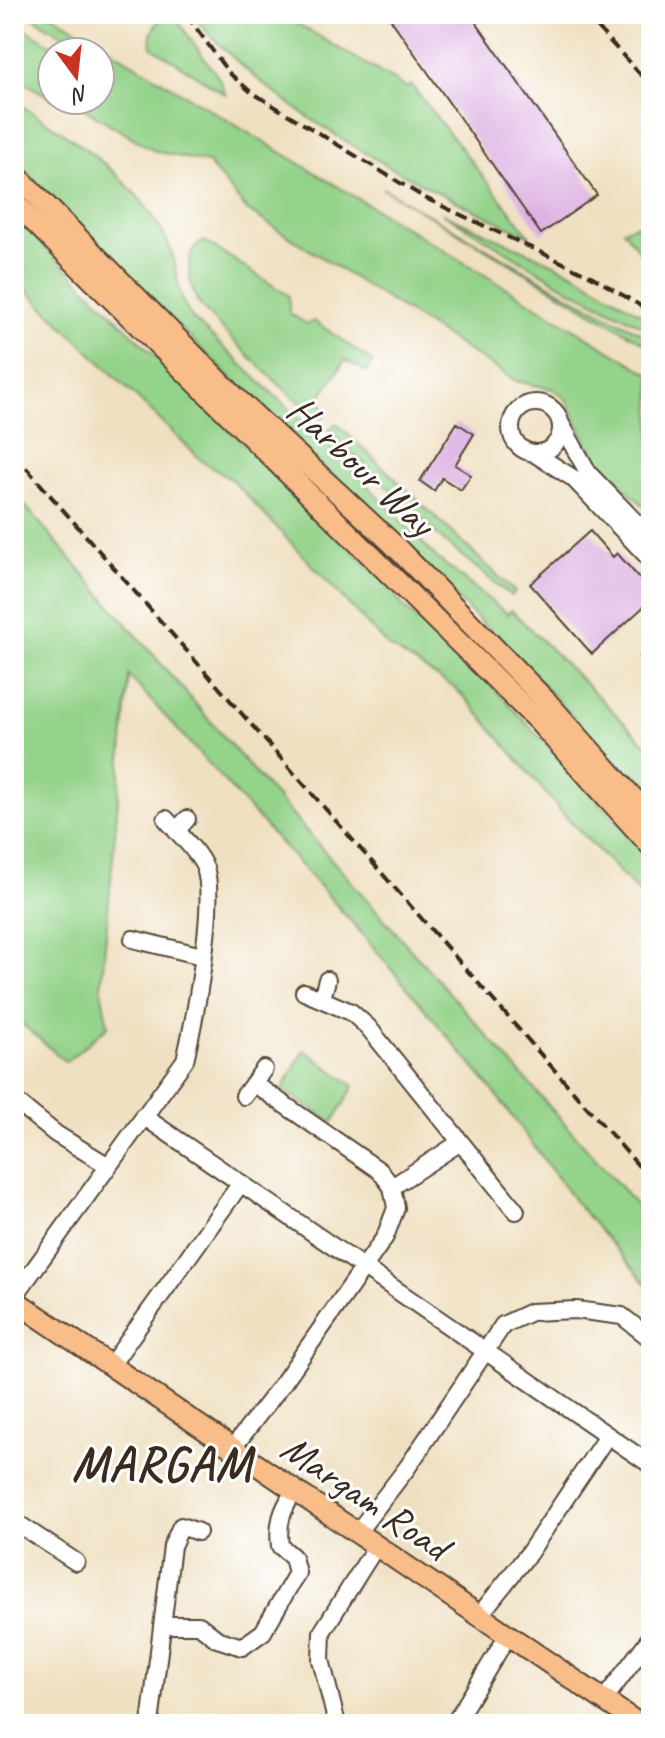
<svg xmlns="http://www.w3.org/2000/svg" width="665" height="1738" font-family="Caveat,sans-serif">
  <rect width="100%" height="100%" fill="#fff"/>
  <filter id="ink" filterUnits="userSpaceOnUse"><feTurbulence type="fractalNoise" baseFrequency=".0125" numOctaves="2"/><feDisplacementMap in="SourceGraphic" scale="16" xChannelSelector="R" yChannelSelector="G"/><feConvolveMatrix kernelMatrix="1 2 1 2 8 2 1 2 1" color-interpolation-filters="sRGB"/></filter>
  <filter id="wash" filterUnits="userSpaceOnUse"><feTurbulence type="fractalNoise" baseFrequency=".006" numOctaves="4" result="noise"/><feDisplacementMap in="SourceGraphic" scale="32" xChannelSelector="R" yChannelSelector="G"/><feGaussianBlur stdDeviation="1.8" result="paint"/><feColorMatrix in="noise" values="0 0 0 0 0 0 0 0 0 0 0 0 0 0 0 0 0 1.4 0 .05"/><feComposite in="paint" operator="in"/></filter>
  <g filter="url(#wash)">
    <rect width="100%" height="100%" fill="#efe0c1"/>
    <path fill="#94d38a" stroke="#687e54" stroke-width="2" d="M28,14H51L651,375V513L595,458L566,399L553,389L516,381L247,210L208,163L155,151L81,107L55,100H100V52H90Z
      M162,14H173L220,80L225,94L152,47L151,34Z
      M192,14H281L407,88L411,85L530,236C415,184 272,113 192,14Z
      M14,22L63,52H52V99L14,76Z
      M14,101C73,138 138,179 168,243C180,269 174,295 193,319L337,454L437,558L507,614L511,610L646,744L651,750V801L527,667L191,339L14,159Z
      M382,188L570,296L651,338V347Z
      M442,213L576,274L651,320V330L569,289Z
      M14,217L392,589C405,619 440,633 462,656C527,721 588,791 651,858V905L565,816L470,703L456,689L388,646L232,480L203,462L14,278V240L23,248L14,229Z
      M645,223L651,224V268L623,229Z
      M205,241L289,296V313L307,324L314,321L373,362L367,372L345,360L319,399L327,413L322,418C308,416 210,319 198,302C189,284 181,250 205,241Z
      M336,423L515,592L511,596L444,541L329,431Z
      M14,493L248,765L625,1192L651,1226V1289L576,1203L495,1093L359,930L129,676L101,989L108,1026L66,1062L14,1017Z
      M304,1050L354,1086L333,1122L282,1090Z"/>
    <g id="blocks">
      <path fill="#ddb3e3" d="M387,14H470L597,195L541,234Z
        M457,423L474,434L455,465L471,475L461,490L442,478L434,491L420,481Z
        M590,531L613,557L617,553L648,588L644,592L651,600L592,654L530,584Z
        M651,647V663L648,666L640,656Z"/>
    </g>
  </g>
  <g filter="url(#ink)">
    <use href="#blocks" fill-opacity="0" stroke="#564536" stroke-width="2"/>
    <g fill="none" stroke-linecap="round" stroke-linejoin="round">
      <g stroke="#564536" stroke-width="20">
        <path id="minor" d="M511 428a25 25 0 1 1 50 0a25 25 0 1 1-50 0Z
          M561,424L589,474L651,538
          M535,454L573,478L651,560
          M176,831L187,819
          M133,939L202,956
          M304,992L351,1012L368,1027L516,1211
          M322,998L327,980
          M244,1096L264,1069
          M14,1100L56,1134L107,1165
          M143,1116L651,1465
          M392,1187L459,1143
          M14,1297L185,1060C194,1023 217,902 205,868C198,851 178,833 166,819
          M14,1321L23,1307
          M111,1365L241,1183
          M231,1450L283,1383L385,1237L396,1208L392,1187L380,1171L256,1085
          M14,1521L76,1562
          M356,1534L407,1468L503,1325L531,1312L576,1310L622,1316L651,1339
          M478,1617L529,1553L607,1436
          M164,1625H199L217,1639L242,1647L263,1632L297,1573L293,1557L280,1546C277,1523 282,1511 294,1491
          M603,1701L651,1637
          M150,1724L172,1546L181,1526L198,1532
          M337,1724L321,1660L322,1632L375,1548
          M454,1724L507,1637"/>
      </g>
      <g stroke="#564536" stroke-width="24">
        <path id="major" d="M14,173L235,397L393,544L547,702L651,818
          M14,202L539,722L651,846
          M14,1300L639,1724"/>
      </g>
      <use href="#minor" stroke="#fff" stroke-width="16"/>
      <use href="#major" stroke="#f8bd89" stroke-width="20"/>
      <path stroke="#3b2a1e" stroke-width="4" stroke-dasharray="12 6" stroke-linecap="butt" d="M186,14L228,72L251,92L425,198L591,276L651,312
        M585,14L651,86
        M632,14L651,42
        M14,454L651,1180"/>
    </g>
  </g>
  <g text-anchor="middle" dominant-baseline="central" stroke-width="6" stroke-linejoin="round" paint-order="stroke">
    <g font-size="40" fill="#3b2a1e" stroke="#fff">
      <text transform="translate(361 466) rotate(43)">Harbour Way</text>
      <text transform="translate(365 1497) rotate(34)">Margam Road</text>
    </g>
    <g font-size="48" font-weight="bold" letter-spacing="2" fill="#3b2a1e" stroke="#fff">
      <text x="162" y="1464">MARGAM</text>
    </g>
  </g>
  <rect width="665" height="1738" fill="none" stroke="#fff" stroke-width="48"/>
  <g transform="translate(76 76) rotate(165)"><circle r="38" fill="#ffffff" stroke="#b1aaa5" stroke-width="2"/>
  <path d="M0-6L14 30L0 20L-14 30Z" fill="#c8321e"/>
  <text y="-12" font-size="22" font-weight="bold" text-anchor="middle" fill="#3b2a1e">N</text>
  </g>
</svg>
